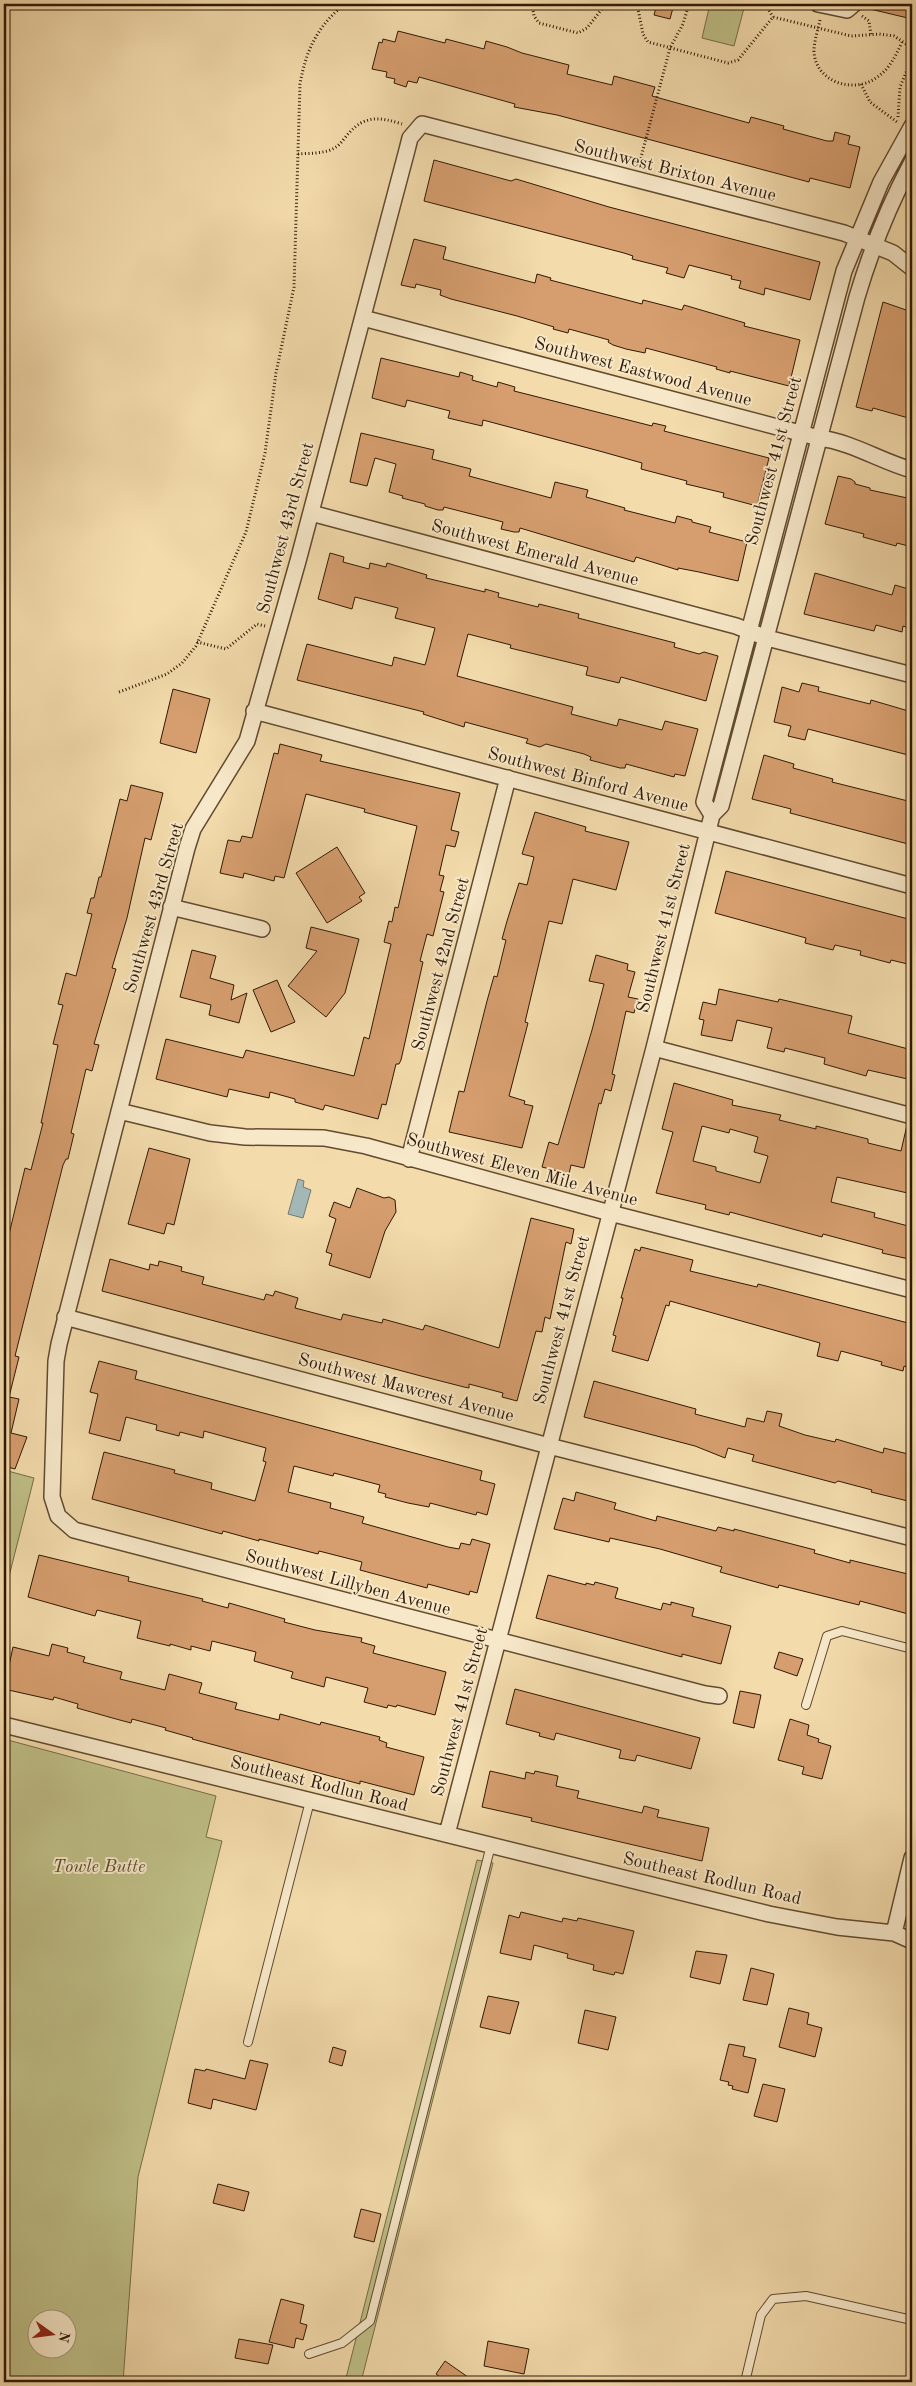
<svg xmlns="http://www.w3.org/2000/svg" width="916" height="2386" font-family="'Old Standard TT',serif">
  <rect width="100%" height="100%" fill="#f3dbac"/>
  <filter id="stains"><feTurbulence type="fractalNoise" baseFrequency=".004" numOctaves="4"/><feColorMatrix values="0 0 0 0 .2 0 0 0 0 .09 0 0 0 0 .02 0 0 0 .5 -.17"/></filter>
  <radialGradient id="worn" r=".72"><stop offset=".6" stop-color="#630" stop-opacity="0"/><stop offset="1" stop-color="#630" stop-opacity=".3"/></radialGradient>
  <path fill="#bfbf87" stroke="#786c46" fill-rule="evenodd" d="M710,4H727L744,8L734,46L702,38Z
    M4,1470L34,1478L4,1596Z
    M4,1739L216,1796L206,1837L222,1841L138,2177L123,2382H4ZM38,2318H68V2348H38Z
    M477,1860L493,1863L361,2382H345Z"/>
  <path fill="#a3b8b6" stroke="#75786f" d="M298,1179L304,1181L303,1187L311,1190L303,1218L288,1214Z"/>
  <path fill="#d69e6f" stroke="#301905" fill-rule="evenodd" d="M657,4H674L670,19L654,15Z
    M871,4H912V19L870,9Z
    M398,31L445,43L446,39L484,49L486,41L507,47L522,53L569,65L567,74L612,85L614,76L655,87L652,96L749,123L751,117L784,126L783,129L827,141H833L835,132L850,136L848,144L860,147L850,188L810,178L809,182L557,115L514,107L515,104L419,77L417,83L408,81L406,87L394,83L395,79L386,77L387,72L372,69L379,42L382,43L383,39L395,42Z
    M434,160L511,181L516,179L609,207L820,262L810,300L765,288L764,295L739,288L741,281L731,279L732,276L689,265L684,278L666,273L668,268L632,259L633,256L624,253L424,201Z
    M414,239L446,247L443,259L535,283L537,274L551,278L550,280L642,304L643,300L682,310L684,305L745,323L744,326L800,340L789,386L730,371V373L716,369L717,367L646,348L645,353L626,349L613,345L608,342L609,340L569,329L568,333L553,329L554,327L517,316L451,299L440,295L441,290L416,284L415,288L401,285Z
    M883,302L912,312V419L873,408L872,411L856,407Z
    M381,358L459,377L460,372L473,376L472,380L497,387L498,382L515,387L514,391L530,395L652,426L653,423L666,426L664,431L769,458L757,506L723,497L724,493L686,484L687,481L641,469L642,463L603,452L483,420L482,426L448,418L450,411L407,400L405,407L372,398Z
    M361,433L434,450L432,459L471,469L469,476L551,498L555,482L588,490L586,497L625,508L624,510L675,523L677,516L692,520V522L711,527L709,532L747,542L738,581L699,572L678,568V570L636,557L634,562L520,528L519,532H514L501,529L503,522L444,507L443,510H438L425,506V504L402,498L403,496L389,492L396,464L375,458L367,486L350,482Z
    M838,476L851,479L855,482V484L870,488V490L912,499V547L897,543L896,546L863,537L864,534L825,524Z
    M330,553L344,557L343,562L369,569L370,563L386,567L387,563L427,575L426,578L485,592V589L499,593L498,597L538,607L539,604L579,614L578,618L675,643L674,647L699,654L704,652L718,656L706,701L621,677L619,683L586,675L588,667L510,648L511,645L468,634L457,676L573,707L571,714L617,726L619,719L662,730L665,721L698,729L685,776L675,774L674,777L626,764L625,768H620L590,760L591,757L584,754L546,744L540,747L526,743L528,739L465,722L464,727L423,714L424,712L297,680L307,644L392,666L394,657L425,665L427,658L435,628L395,618L398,608L355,597L352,609L318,599Z
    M815,573L892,595L895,585L912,590V629L903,626L902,632L876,625L874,631L804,614Z
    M802,683L819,687L818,691L870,704L871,700L912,712V756L808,729L805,740L788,736L791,726L774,722L782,687L799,692Z
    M173,689L210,699L196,753L160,743Z
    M280,744L322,755L320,761L460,793L451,830L459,832L455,847L446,845L439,875L444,876L440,891L444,892L433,936L427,934L420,961L423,962L401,1060L399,1064H396L386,1105L382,1104L378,1119L325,1105L323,1110L295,1102V1099L270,1092L269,1098L229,1089L227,1097L156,1079L166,1039L243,1058L246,1050L354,1076L364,1037L369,1039L391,944L384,942L389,921L392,922L395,907L398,908L417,826L364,812L365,809L306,794L284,878L275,876L274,881L244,873L243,878L220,873L228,840L240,842L242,836L252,838L274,753L278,754Z
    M764,755L794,764L793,768L833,779L832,782L912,802V845L790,813L791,809L752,799Z
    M131,785L163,793L151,840L145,838L127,918L112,968L116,969L94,1044L99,1045L92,1071L86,1069L71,1133L74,1134L68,1159H66L63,1165L15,1356L19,1357L9,1397L19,1399L11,1433L27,1437L15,1469L4,1466V1255L25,1168L31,1170L43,1123H41L58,1045L53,1044L63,1005L58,1004L66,973L76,976L92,914L87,913L91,898H94L99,877H101L120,799L127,801Z
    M535,812L586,827L585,831L629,842L616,890L573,879L562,924L549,921L525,1022L528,1023L509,1096L525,1101L524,1104L533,1106L522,1148L449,1132L459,1091L464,1092L487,1001L494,976L497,977L506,940L502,939L507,921L519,883L527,885L534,857L522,854Z
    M337,847L365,893L359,897L362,901L327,923L296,873Z
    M726,871L912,920V965L891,960L890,963L860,955L861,951L835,945L833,950L805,943L806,938L715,913Z
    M311,927L359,939L345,993L326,1017L288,986L317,951L306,948Z
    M192,950L216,956L210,978L234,985L231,1000L247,993L239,1023L209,1015L211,1005L180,997Z
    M596,955L628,964L627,970L635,972L628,997L638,999L634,1013L626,1011L612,1074L615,1075L611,1091L605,1089L601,1104L599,1103L584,1168L571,1165L569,1174L542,1167L549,1142L558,1145L592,1030L604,984L589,981Z
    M277,980L295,1022L271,1032L253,990Z
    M719,989L778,1002L779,999L852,1016L848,1033L912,1050V1080L868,1070L866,1076L824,1064L825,1058L785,1048L784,1052L767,1048L772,1028L737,1020L732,1041L701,1035L704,1020L699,1019L703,1002L716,1005Z
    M674,1083L733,1100L732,1105L781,1115L779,1120L816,1129V1126L868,1139V1143L901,1151L907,1125H912V1194L837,1177L831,1202L875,1213L874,1217L912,1227V1247L909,1259L882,1253L883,1250L823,1234L822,1237L730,1212L729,1215L705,1209L706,1205L656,1193L673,1132L662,1129ZM702,1126L729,1133L730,1129L758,1137L754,1152L768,1156L760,1183L716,1171V1167L693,1161Z
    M149,1148L190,1159L174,1225L167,1223L164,1234L128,1224Z
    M357,1188L384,1198L389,1197L395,1200L396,1212L385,1231L370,1278L329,1265L332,1254L326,1252L336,1219L329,1216L334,1202L350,1208Z
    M531,1218L574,1229L571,1244L566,1242L550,1319L545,1317L542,1332L536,1331L517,1401L502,1397L503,1393L469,1384V1388L464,1387L421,1376L102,1291L110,1259L149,1270L150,1264L158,1266L159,1261L182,1267L181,1271L204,1277L202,1284L264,1300L266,1294L273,1296L275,1291L298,1298L295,1308L341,1320L343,1314L382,1323L383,1319L423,1330L425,1325L499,1348Z
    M641,1247L693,1260L690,1271L757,1287L758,1284L912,1324V1369L904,1366L903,1371L881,1365L882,1362L841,1351L838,1361L817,1356L820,1343L670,1301L669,1306L666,1305L648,1361L612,1351L616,1336L613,1335L623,1298H621L635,1249L640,1251Z
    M99,1361L137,1371L135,1379L482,1471L480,1480L495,1484L487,1515L477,1512L476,1515L430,1503L429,1507L408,1503L385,1497L386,1494L378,1492L380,1485L334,1473L333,1476L294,1466L288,1492L331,1503L330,1508L364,1517L362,1523L448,1547L459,1549L461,1543L470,1545L472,1539L490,1544L477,1593L470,1591L469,1595L428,1584L427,1588L360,1570L362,1562L319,1551L318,1554L259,1539V1541L223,1531L222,1534L92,1499L104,1452L175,1470L174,1473L212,1483L211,1489L255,1501L266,1462L263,1461L266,1448L204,1431L203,1438L180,1432L179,1436L156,1430L157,1425L126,1417L120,1441L89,1433L98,1394L90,1392Z
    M594,1381L696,1409L695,1414L745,1427L747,1418L764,1422L767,1411L782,1414L779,1426L805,1435L835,1442L836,1439L883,1453L884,1448L912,1455V1502L871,1492L872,1490L838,1481L835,1483L752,1461L754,1455L728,1448L725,1458L695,1446L584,1417Z
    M576,1492L616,1503L614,1509L656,1521L657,1516L716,1531L718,1527L734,1531V1529L815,1550L814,1553L850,1563V1560L912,1575V1615L860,1601L859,1605L779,1585L778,1588L720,1572L722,1567L660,1549L610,1538L609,1542L554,1529L563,1498L574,1501Z
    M39,1555L129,1577L128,1581L203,1599L202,1601L228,1608L229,1603L285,1619L284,1622L315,1630L362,1638L361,1642L375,1646L373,1653L446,1672L435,1715L397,1705L396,1707L388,1705L387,1708L364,1702L368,1688L326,1677L324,1687L291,1678L293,1672L254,1661L256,1652L212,1641L210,1651L191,1646V1650L170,1644V1646L137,1638L141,1621L97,1610L95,1616L28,1597Z
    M548,1575L586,1585V1583L594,1585L595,1582L618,1588L615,1598L661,1610L663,1603L671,1605V1602L694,1608L692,1616L731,1626L721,1664L682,1654V1657L536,1618Z
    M52,1644L68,1648L67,1652L85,1657L83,1662L122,1672L120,1679L165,1690L169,1674L202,1683L199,1693L237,1703L235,1709L279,1720L280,1714L320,1725L321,1722L380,1737L379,1740L387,1743L386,1747L424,1757L414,1795L360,1781V1784L192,1739L193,1738L165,1730L166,1728L132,1719L131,1723L116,1719L77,1708L78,1704L54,1697L53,1700L4,1689L13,1647L49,1656Z
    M779,1652L803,1659L797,1676L774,1668Z
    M515,1689L700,1738L691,1769L637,1755L635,1761L619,1758L621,1750L556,1733L554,1740L539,1736L540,1733L506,1724Z
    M740,1691L761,1695L754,1728L733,1723Z
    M790,1719L809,1725L807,1735L819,1739L818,1742L831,1746L822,1779L802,1774L804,1767L778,1760Z
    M490,1771L525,1779L526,1772L534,1774L535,1771L558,1776L556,1786L579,1791L577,1798L642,1813L644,1806L659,1810L657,1817L709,1828L702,1861L531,1821L532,1818L482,1807Z
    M521,1912L562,1922L563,1918L577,1921L578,1918L634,1931L623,1974L615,1972L614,1975L593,1970L594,1965L567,1958L568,1954L534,1945L531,1960L500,1953L509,1915L519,1918Z
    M696,1951L727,1955L720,1984L690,1977Z
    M751,1968L774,1974L767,2005L743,2000Z
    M488,1996L519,2002L510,2034L480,2027Z
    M789,2008L809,2013L807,2024L822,2028L815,2057L779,2047Z
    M585,2010L616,2017L608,2050L578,2043Z
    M729,2044L745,2047L743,2056L756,2059L748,2093L732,2089L733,2086L728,2085L729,2082L720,2080Z
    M333,2047L346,2051L342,2066L329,2062Z
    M250,2060L268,2064L256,2110L213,2099L211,2109L188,2103L195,2069L205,2071L206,2069L245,2079Z
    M763,2084L785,2089L777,2122L754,2116Z
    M218,2184L249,2192L244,2211L213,2203Z
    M361,2209L381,2214L374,2242L354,2237Z
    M281,2299L304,2305L300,2323L307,2325L303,2340L296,2338L294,2348L269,2342Z
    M239,2339L273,2345L268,2364L235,2358Z
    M488,2341L529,2349L524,2374L484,2366Z
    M445,2361L475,2382H447L436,2374Z"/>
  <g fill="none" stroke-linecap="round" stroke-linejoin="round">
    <g stroke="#614a2f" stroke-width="10">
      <path id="lane" d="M806,1705L827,1636L842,1631L912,1649
        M248,2042L310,1801
        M309,2354L342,2343L370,2321L491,1845
        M745,2382L761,2315L773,2299L806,2296L912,2320"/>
    </g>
    <g stroke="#614a2f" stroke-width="18">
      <path id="street" d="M818,4L847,10L854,4
        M363,318L819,438C852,442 880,461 912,470
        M311,513L736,626L767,638L912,675
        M254,711L912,886
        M712,815L704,802L844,271L881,182L912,126
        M171,907L262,929
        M654,1048L912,1116
        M119,1111L210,1133L245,1137L324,1138L366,1146L610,1213L912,1290
        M409,1159L508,778
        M65,1317L549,1446L912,1538
        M719,1696L705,1694L74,1530L58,1516L52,1497L56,1361L59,1344L187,848L193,829L247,741L298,561L407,150L410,138L422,124L844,233L893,253L912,268
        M4,1725L769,1914L837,1927L894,1933L912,1941
        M447,1834L654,1048L712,815L721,806L857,297C871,250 889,205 912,162
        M894,1933L912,1858"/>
    </g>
    <path stroke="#301905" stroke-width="3" stroke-dasharray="1 2.5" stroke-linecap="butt" d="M532,4L534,16L539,23L578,33L587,28L606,4
      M637,4L643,34L648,42L728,63L738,60L773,17L851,36L879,34L894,36L912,48
      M769,4L768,9L773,17
      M862,16L869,21L871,35
      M820,20C818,30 814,41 814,51C815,82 853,94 876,78C890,69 896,55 903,40
      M861,84L870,102L897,122
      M898,117L900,87L912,58
      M298,154C310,153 326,154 336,147C341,144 345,137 349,133C365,115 380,117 402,124
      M639,165L670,48L683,24L689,4
      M197,642L226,649L257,624L265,626
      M119,692L167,674L182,663L196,646L246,532L265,453L276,373L294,287L300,84C306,50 318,25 345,4"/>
    <use href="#lane" stroke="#f7e8c9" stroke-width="8"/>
    <use href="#street" stroke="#f7e8c9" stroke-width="15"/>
  </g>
  <g text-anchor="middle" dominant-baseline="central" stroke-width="4" stroke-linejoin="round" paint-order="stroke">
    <g font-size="18" fill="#301905" stroke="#f7e8c9">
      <text transform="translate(675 171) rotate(14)">Southwest Brixton Avenue</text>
      <text transform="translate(643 372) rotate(15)">Southwest Eastwood Avenue</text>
      <text transform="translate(774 461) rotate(-75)">Southwest 41st Street</text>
      <text transform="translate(286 528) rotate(-75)">Southwest 43rd Street</text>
      <text transform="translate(535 553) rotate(15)">Southwest Emerald Avenue</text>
      <text transform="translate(588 780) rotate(15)">Southwest Binford Avenue</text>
      <text transform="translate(154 908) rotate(-74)">Southwest 43rd Street</text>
      <text transform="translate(664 928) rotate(-76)">Southwest 41st Street</text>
      <text transform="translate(441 964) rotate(-75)">Southwest 42nd Street</text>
      <text transform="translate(522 1170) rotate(15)">Southwest Eleven Mile Avenue</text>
      <text transform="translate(562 1320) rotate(-75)">Southwest 41st Street</text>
      <text transform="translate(406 1388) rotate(15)">Southwest Mawcrest Avenue</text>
      <text transform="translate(348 1583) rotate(15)">Southwest Lillyben Avenue</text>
      <text transform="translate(460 1712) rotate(-75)">Southwest 41st Street</text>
      <text transform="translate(319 1784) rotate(14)">Southeast Rodlun Road</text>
      <text transform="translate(712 1879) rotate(13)">Southeast Rodlun Road</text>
    </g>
    <g font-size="18" font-style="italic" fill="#5b4b2c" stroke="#f7e8c9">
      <text x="99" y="1867">Towle Butte</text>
    </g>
  </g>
  <rect width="916" height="2386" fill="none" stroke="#f3dbac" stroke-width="20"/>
  <rect x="5" y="5" width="906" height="2376" fill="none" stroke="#301905" stroke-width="2.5"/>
  <rect x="10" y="10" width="896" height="2366" fill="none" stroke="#301905"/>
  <g transform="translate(52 2334) rotate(104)"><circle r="24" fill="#f7e8c9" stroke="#a7957b"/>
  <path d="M0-4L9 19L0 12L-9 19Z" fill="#8f2418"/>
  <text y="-8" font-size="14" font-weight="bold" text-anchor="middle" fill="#301905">N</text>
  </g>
  <rect width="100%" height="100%" filter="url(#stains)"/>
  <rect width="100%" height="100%" fill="url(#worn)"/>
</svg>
